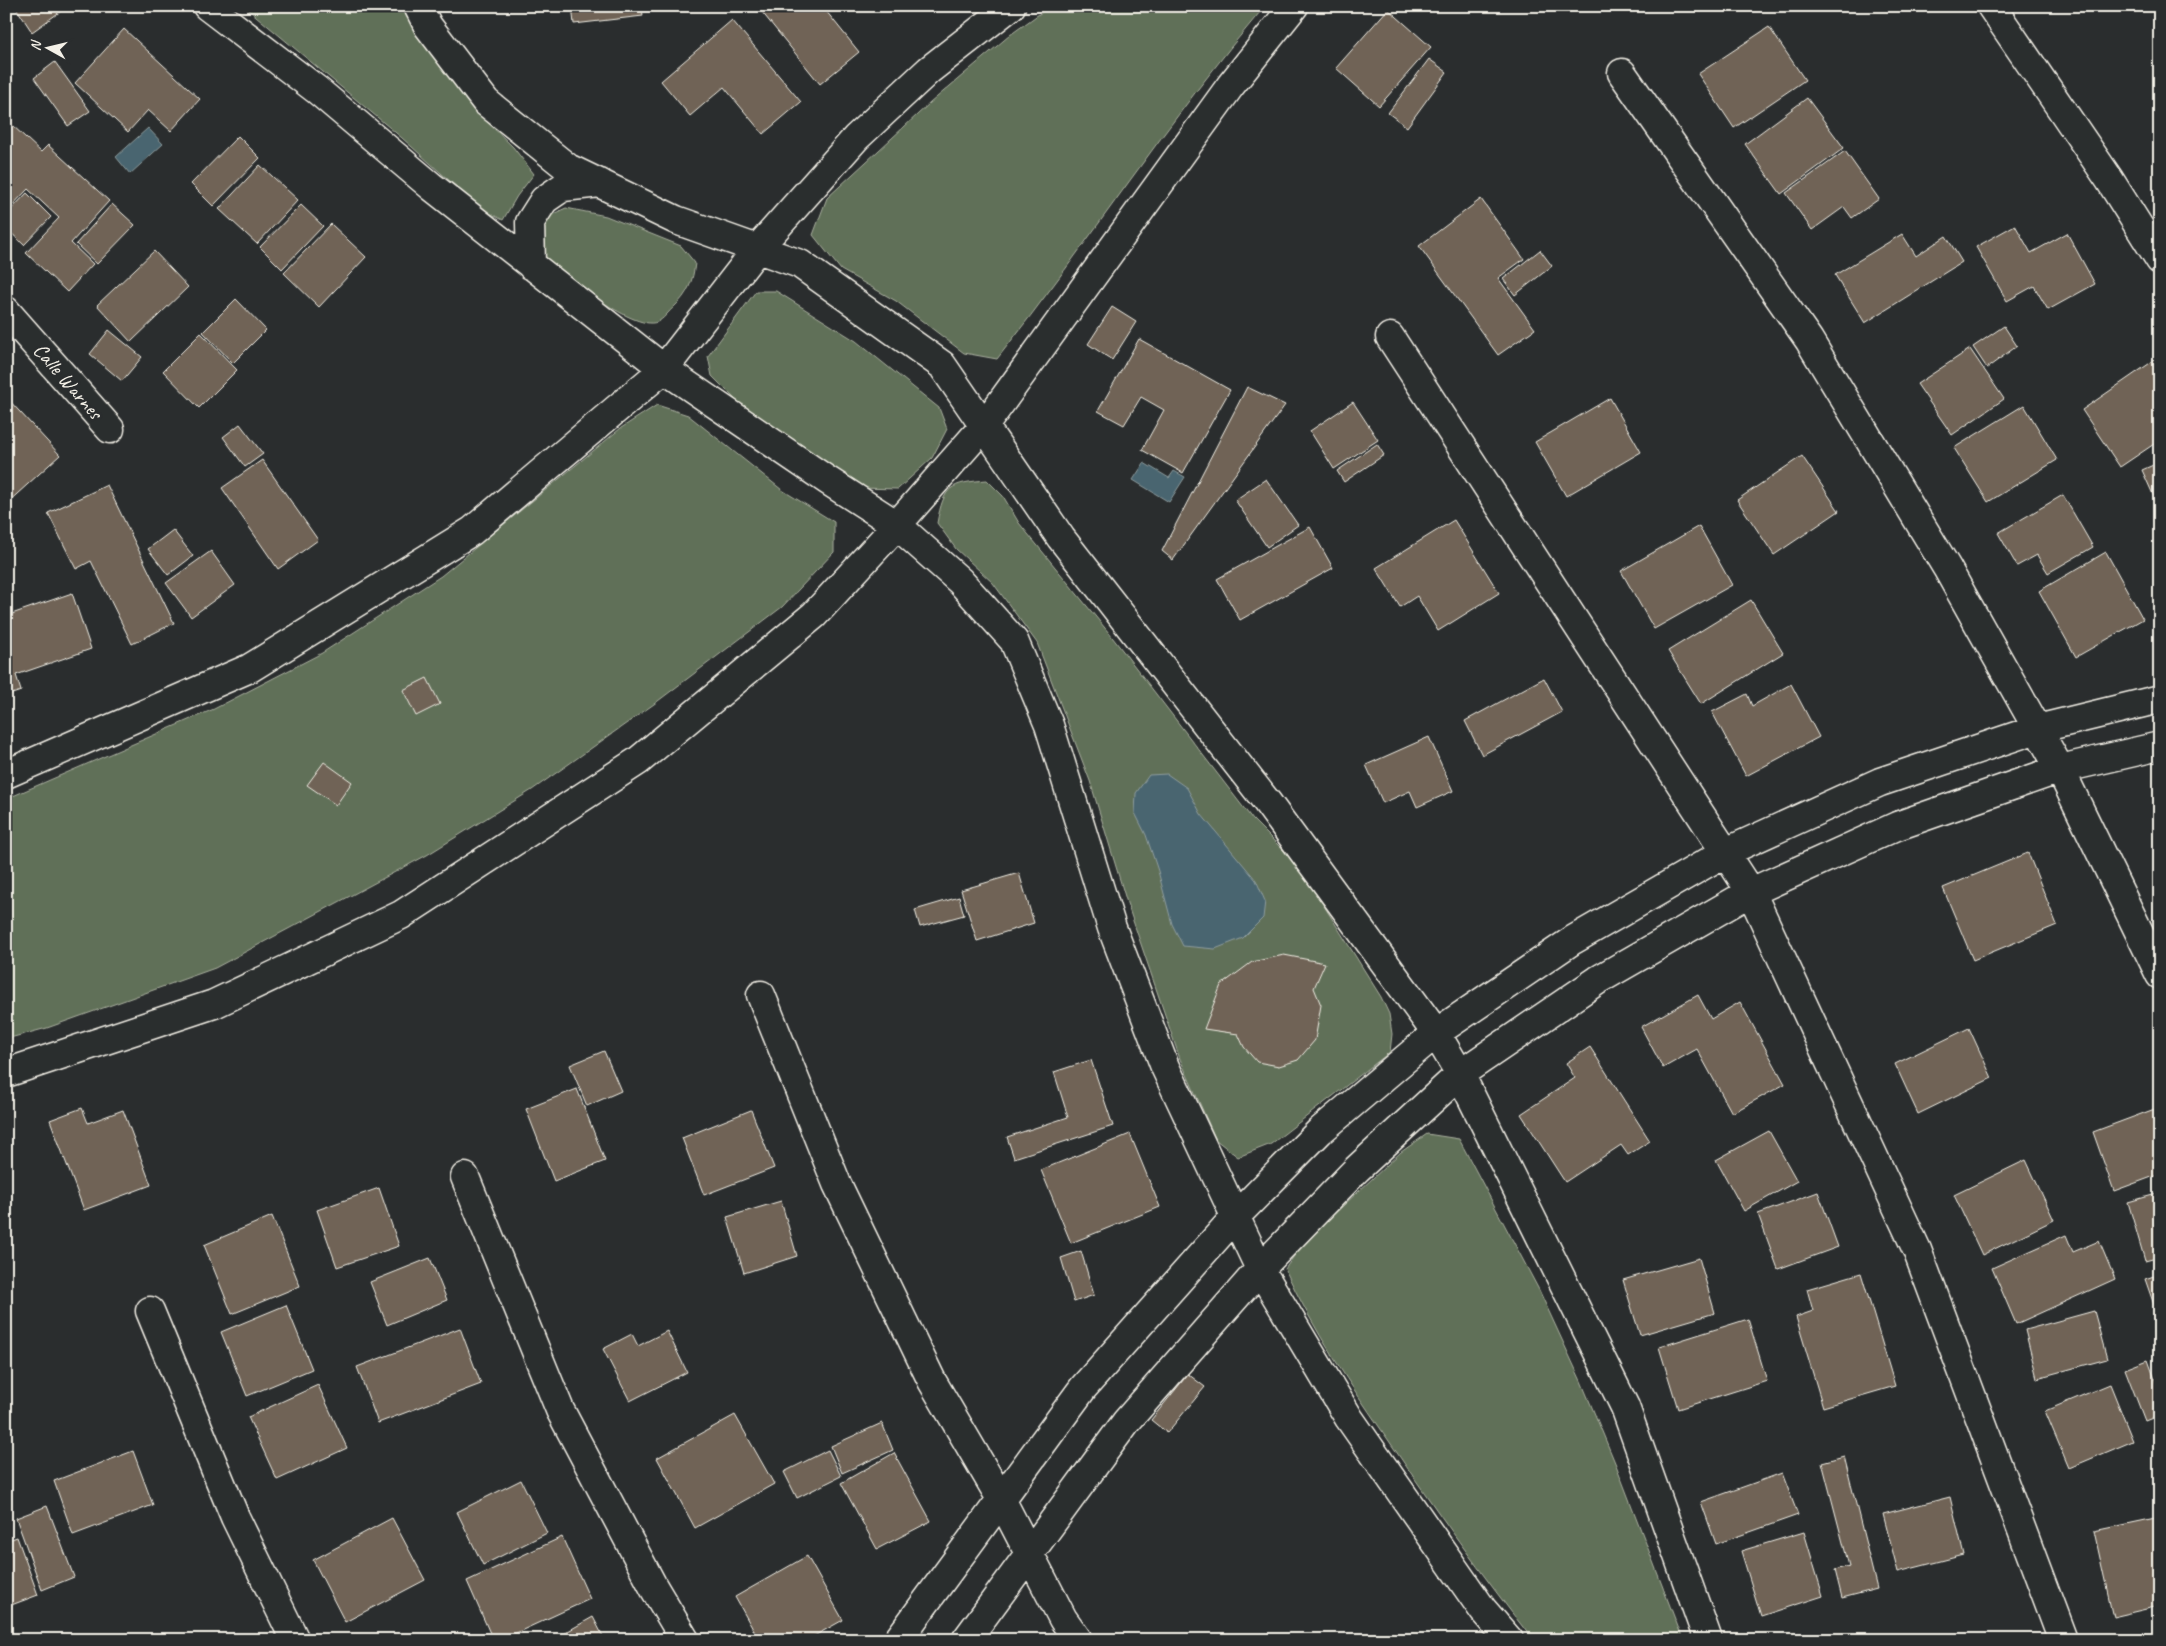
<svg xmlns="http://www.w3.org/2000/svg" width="2166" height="1646" font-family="Caveat,sans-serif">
  <rect width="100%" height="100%" fill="#2a2d2e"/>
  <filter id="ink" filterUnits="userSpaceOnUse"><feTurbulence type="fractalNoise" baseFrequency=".02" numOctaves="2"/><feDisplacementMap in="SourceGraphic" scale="10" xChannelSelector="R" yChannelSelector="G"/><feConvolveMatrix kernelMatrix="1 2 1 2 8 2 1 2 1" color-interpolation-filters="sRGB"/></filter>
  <g filter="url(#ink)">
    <path fill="#617058" stroke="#aab0a0" d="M244,6H399L467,102L513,147L534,174L517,196L503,220L480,208L402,138Z
      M1050,6H1265C1169,118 1089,243 997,359L964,353L896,301L841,270L813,235L827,198L930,103L1010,35Z
      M566,208L606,216L681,246L695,263C693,281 688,294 674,307C669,311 663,320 657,322C633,332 558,270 538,254C536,226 540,219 566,208Z
      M756,291H776L856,341L939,408L947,429L932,458L898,489L860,488L749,413L712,376L708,356Z
      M657,405L688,415L782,490L834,522V552L782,607L654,704L532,790L427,855L215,968L47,1028L6,1039V799L214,709L322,653L441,576L621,428Z
      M987,480L1003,496L1019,523L1109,633L1253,820L1299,866L1381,997L1389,1014L1392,1034L1390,1052L1271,1144L1238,1157L1216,1140L1180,1059L1127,903L1090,781L1037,643L993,583L956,549L937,523C944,486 950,483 987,480Z
      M1427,1134L1459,1139L1539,1290L1581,1381L1616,1465L1683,1640H1533C1482,1575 1435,1509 1389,1441C1351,1386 1313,1330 1285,1269L1303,1243L1401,1152Z"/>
    <path fill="#4a656f" stroke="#8e9d9f" d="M148,128L163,144L130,174L116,157Z
      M1144,463L1169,478L1174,471L1185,477L1169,502L1133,480Z
      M1167,774L1187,788L1201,814L1256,880L1265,901L1263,918L1243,938L1215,949L1183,946L1172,924L1158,871L1146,835L1135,813L1136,793L1149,775Z"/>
    <path fill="#6f6456" stroke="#f4f1e8" d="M15,6H68L32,32Z
      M572,6H642L643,16L574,24Z
      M757,6H822L859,52L820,84Z
      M1388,9L1431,47L1379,106L1336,68Z
      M732,20L801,102L763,134L724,87L690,116L661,81Z
      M1769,27L1805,80L1734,128L1698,74Z
      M124,29L200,99L171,131L148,110L128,132L75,83Z
      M1429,59L1447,72L1407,127L1388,113Z
      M55,62L90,111L68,126L34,78Z
      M1807,98L1844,148L1781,194L1745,144Z
      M11,124L41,152L48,145L109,201L71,243L93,264L67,292L26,253L59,218L28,189L6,212V129Z
      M238,136L260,158L213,206L191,184Z
      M1845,151L1879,199L1852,218L1844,207L1812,230L1786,193Z
      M260,165L298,200L257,244L219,209Z
      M27,193L51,217L24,245L6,228V215Z
      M1481,199L1524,259L1498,278L1535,329L1498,355L1419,246Z
      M112,204L135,225L97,264L76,244Z
      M301,205L323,226L282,269L260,247Z
      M331,224L366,257L319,307L284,273Z
      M2015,225L2031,253L2067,233L2095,284L2048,310L2034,286L2007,301L1976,247Z
      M1902,234L1916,256L1946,236L1962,262L1865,323L1835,275Z
      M1540,250L1552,266L1515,295L1503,279Z
      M154,251L188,287L131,342L97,305Z
      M236,299L266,330L233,363L203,332Z
      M1112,307L1136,322L1112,360L1088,344Z
      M2004,326L2017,346L1987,368L1973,347Z
      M109,330L142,357L122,381L90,354Z
      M201,333L237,370L199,408L163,371Z
      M1139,339L1230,390L1183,473L1142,450L1164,410L1141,397L1124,425L1098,411Z
      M1970,349L2004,399L1952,435L1917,384Z
      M2156,359L2160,364V440L2120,467L2082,410Z
      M1247,387L1285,405L1173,560L1162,551Z
      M6,397L60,455L6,504Z
      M1610,398L1641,452L1566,496L1535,442Z
      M1353,402L1378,440L1334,469L1310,431Z
      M2024,405L2057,460L1988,502L1954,448Z
      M240,424L263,454L245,467L223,437Z
      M1377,444L1384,455L1344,482L1337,471Z
      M1802,456L1839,511L1774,555L1737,500Z
      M262,460L318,540L278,569L222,488Z
      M2160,462V510L2142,470Z
      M1266,479L1298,525L1267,547L1235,500Z
      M107,485L174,623L132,644L91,561L76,569L48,513Z
      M2063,495L2093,547L2048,573L2037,555L2017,566L1998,533Z
      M1454,520L1499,593L1438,631L1417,596L1400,607L1376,568Z
      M1699,526L1732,585L1654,629L1621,571Z
      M1310,527L1333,568L1240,620L1217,579Z
      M173,530L193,556L168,575L148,549Z
      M211,551L235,585L191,617L166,583Z
      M2106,552L2143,619L2076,657L2039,591Z
      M72,593L91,649L16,675L21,691L6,696V616Z
      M1751,600L1783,653L1701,704L1668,651Z
      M427,678L440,704L416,716L403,690Z
      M1544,678L1562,712L1482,755L1465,721Z
      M1791,684L1819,737L1746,776L1712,712L1747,694L1752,706Z
      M1429,737L1453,791L1417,807L1410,791L1383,803L1366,765Z
      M324,762L352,782L336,805L307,785Z
      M2028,853L2057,925L1973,960L1943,888Z
      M1019,873L1034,923L977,941L961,890Z
      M959,897L964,915L920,927L915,910Z
      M1284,955L1325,963L1314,988L1321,1005L1315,1040L1298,1060L1279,1066L1257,1062L1244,1047L1238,1034L1204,1029L1221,985L1252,962Z
      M1698,995L1711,1019L1740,1002L1785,1084L1732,1113L1697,1049L1663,1068L1641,1027Z
      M1969,1028L1992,1078L1918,1114L1895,1064Z
      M1590,1047L1650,1141L1628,1155L1621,1145L1565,1182L1521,1114L1575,1078L1566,1063Z
      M604,1051L621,1091L587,1106L570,1065Z
      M1091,1060L1113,1126L1014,1158L1007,1137L1068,1117L1054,1072Z
      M577,1089L605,1161L554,1181L526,1109Z
      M2160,1107V1174L2114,1191L2093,1132Z
      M82,1108L88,1123L123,1110L151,1185L84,1210L50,1120Z
      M751,1110L774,1168L704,1195L682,1138Z
      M1769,1131L1797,1181L1744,1211L1716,1160Z
      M1130,1134L1160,1207L1071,1243L1041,1170Z
      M2026,1160L2054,1220L1982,1255L1954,1195Z
      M379,1188L399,1246L337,1267L317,1210Z
      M1818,1192L1838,1247L1778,1269L1758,1214Z
      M2160,1193V1257L2145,1261L2128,1202Z
      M781,1201L797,1256L744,1273L727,1217Z
      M272,1216L300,1286L232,1314L204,1245Z
      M2066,1235L2073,1252L2099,1241L2115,1279L2016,1324L1992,1268Z
      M1081,1251L1094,1295L1074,1302L1061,1258Z
      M430,1258L447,1300L387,1325L370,1282Z
      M1699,1258L1715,1313L1640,1335L1623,1280Z
      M1861,1273L1895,1386L1823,1407L1796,1317L1813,1311L1807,1289Z
      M2160,1274V1322L2145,1279Z
      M286,1305L312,1369L247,1396L221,1332Z
      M2094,1311L2107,1359L2037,1378L2025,1330Z
      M1748,1319L1767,1381L1678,1409L1659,1347Z
      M460,1328L481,1384L378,1423L357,1367Z
      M667,1331L687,1372L630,1401L603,1349L632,1334L638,1346Z
      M2148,1360L2160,1393V1415L2145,1421L2125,1369Z
      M1188,1374L1205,1387L1167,1433L1151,1420Z
      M2110,1384L2133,1441L2069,1468L2045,1411Z
      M318,1385L347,1448L277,1480L248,1417Z
      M735,1415L774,1484L695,1528L657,1458Z
      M882,1423L893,1450L842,1473L831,1446Z
      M828,1450L841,1476L797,1498L784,1472Z
      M133,1451L153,1505L73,1535L54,1481Z
      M894,1453L931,1521L877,1549L841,1483Z
      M1844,1456L1877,1589L1842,1598L1835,1570L1849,1566L1822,1462Z
      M1782,1473L1798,1515L1716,1544L1701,1502Z
      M521,1480L547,1533L483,1565L457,1512Z
      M1950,1497L1964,1555L1898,1572L1883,1514Z
      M47,1506L74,1577L42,1590L16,1518Z
      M2160,1517V1606L2113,1617L2094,1531Z
      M392,1518L425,1580L345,1622L313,1560Z
      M1804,1532L1823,1596L1761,1616L1741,1551Z
      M17,1537L38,1595L6,1607V1541Z
      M562,1537L590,1599L501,1640H493L467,1581Z
      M807,1556L843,1620L807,1640H759L735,1597Z
      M593,1617L605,1640H552Z"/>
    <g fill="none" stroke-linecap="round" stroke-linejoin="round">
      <g stroke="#f4f1e8" stroke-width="31">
        <path id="street" d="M207,6L317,90L431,186L664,369L827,480L897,525L960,581L1014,641L1049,725L1112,928L1165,1067L1260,1269L1349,1418L1483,1610L1509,1640
          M418,6L428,26L486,102L568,168L676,220L800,264L942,365L1061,538L1267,802L1436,1033L1460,1074L1625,1407L1708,1640
          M1991,6L2109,179L2160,260
          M1622,73L1809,340L1947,568L2060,769L2160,975
          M531,265L530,222L544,200L563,187L600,183
          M6,311L110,429
          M1390,337L1751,892L1917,1250L2063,1640
          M6,774L250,668L472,531L664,369L758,248L856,138L929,70L1011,6
          M761,995L837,1184L932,1381L1001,1499L1063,1619L1078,1640
          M6,1073L214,1004L401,915L638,761L814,615L897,525L984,426L1231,85L1294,6
          M465,1177L560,1410L654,1588L685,1640
          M150,1311L235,1517L295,1640
          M898,1640L1083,1388L1235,1217L1320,1131L1436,1033L1573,940L1726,852L1880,782L2037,729L2160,699
          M966,1640L1126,1422L1260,1269L1357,1169L1460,1074L1598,980L1751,892L1897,826L2060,769L2160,746"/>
      </g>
      <use href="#street" stroke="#2a2d2e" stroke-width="28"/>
    </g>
  </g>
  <g text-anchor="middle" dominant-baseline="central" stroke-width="5" stroke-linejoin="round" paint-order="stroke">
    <g font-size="21" fill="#f4f1e8" stroke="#2a2d2e">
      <text transform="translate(68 381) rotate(49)">Calle Warnes</text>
    </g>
  </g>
  <rect width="2166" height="1646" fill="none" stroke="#2a2d2e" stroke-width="25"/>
  <rect x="12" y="12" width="2141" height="1621" fill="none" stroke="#f4f1e8" stroke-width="2" filter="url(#ink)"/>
  <g transform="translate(48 48) rotate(278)" stroke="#2a2d2e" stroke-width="4" paint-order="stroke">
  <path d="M0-4L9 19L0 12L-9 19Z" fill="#f4f1e8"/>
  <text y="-8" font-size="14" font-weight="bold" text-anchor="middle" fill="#f4f1e8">N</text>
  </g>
</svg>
